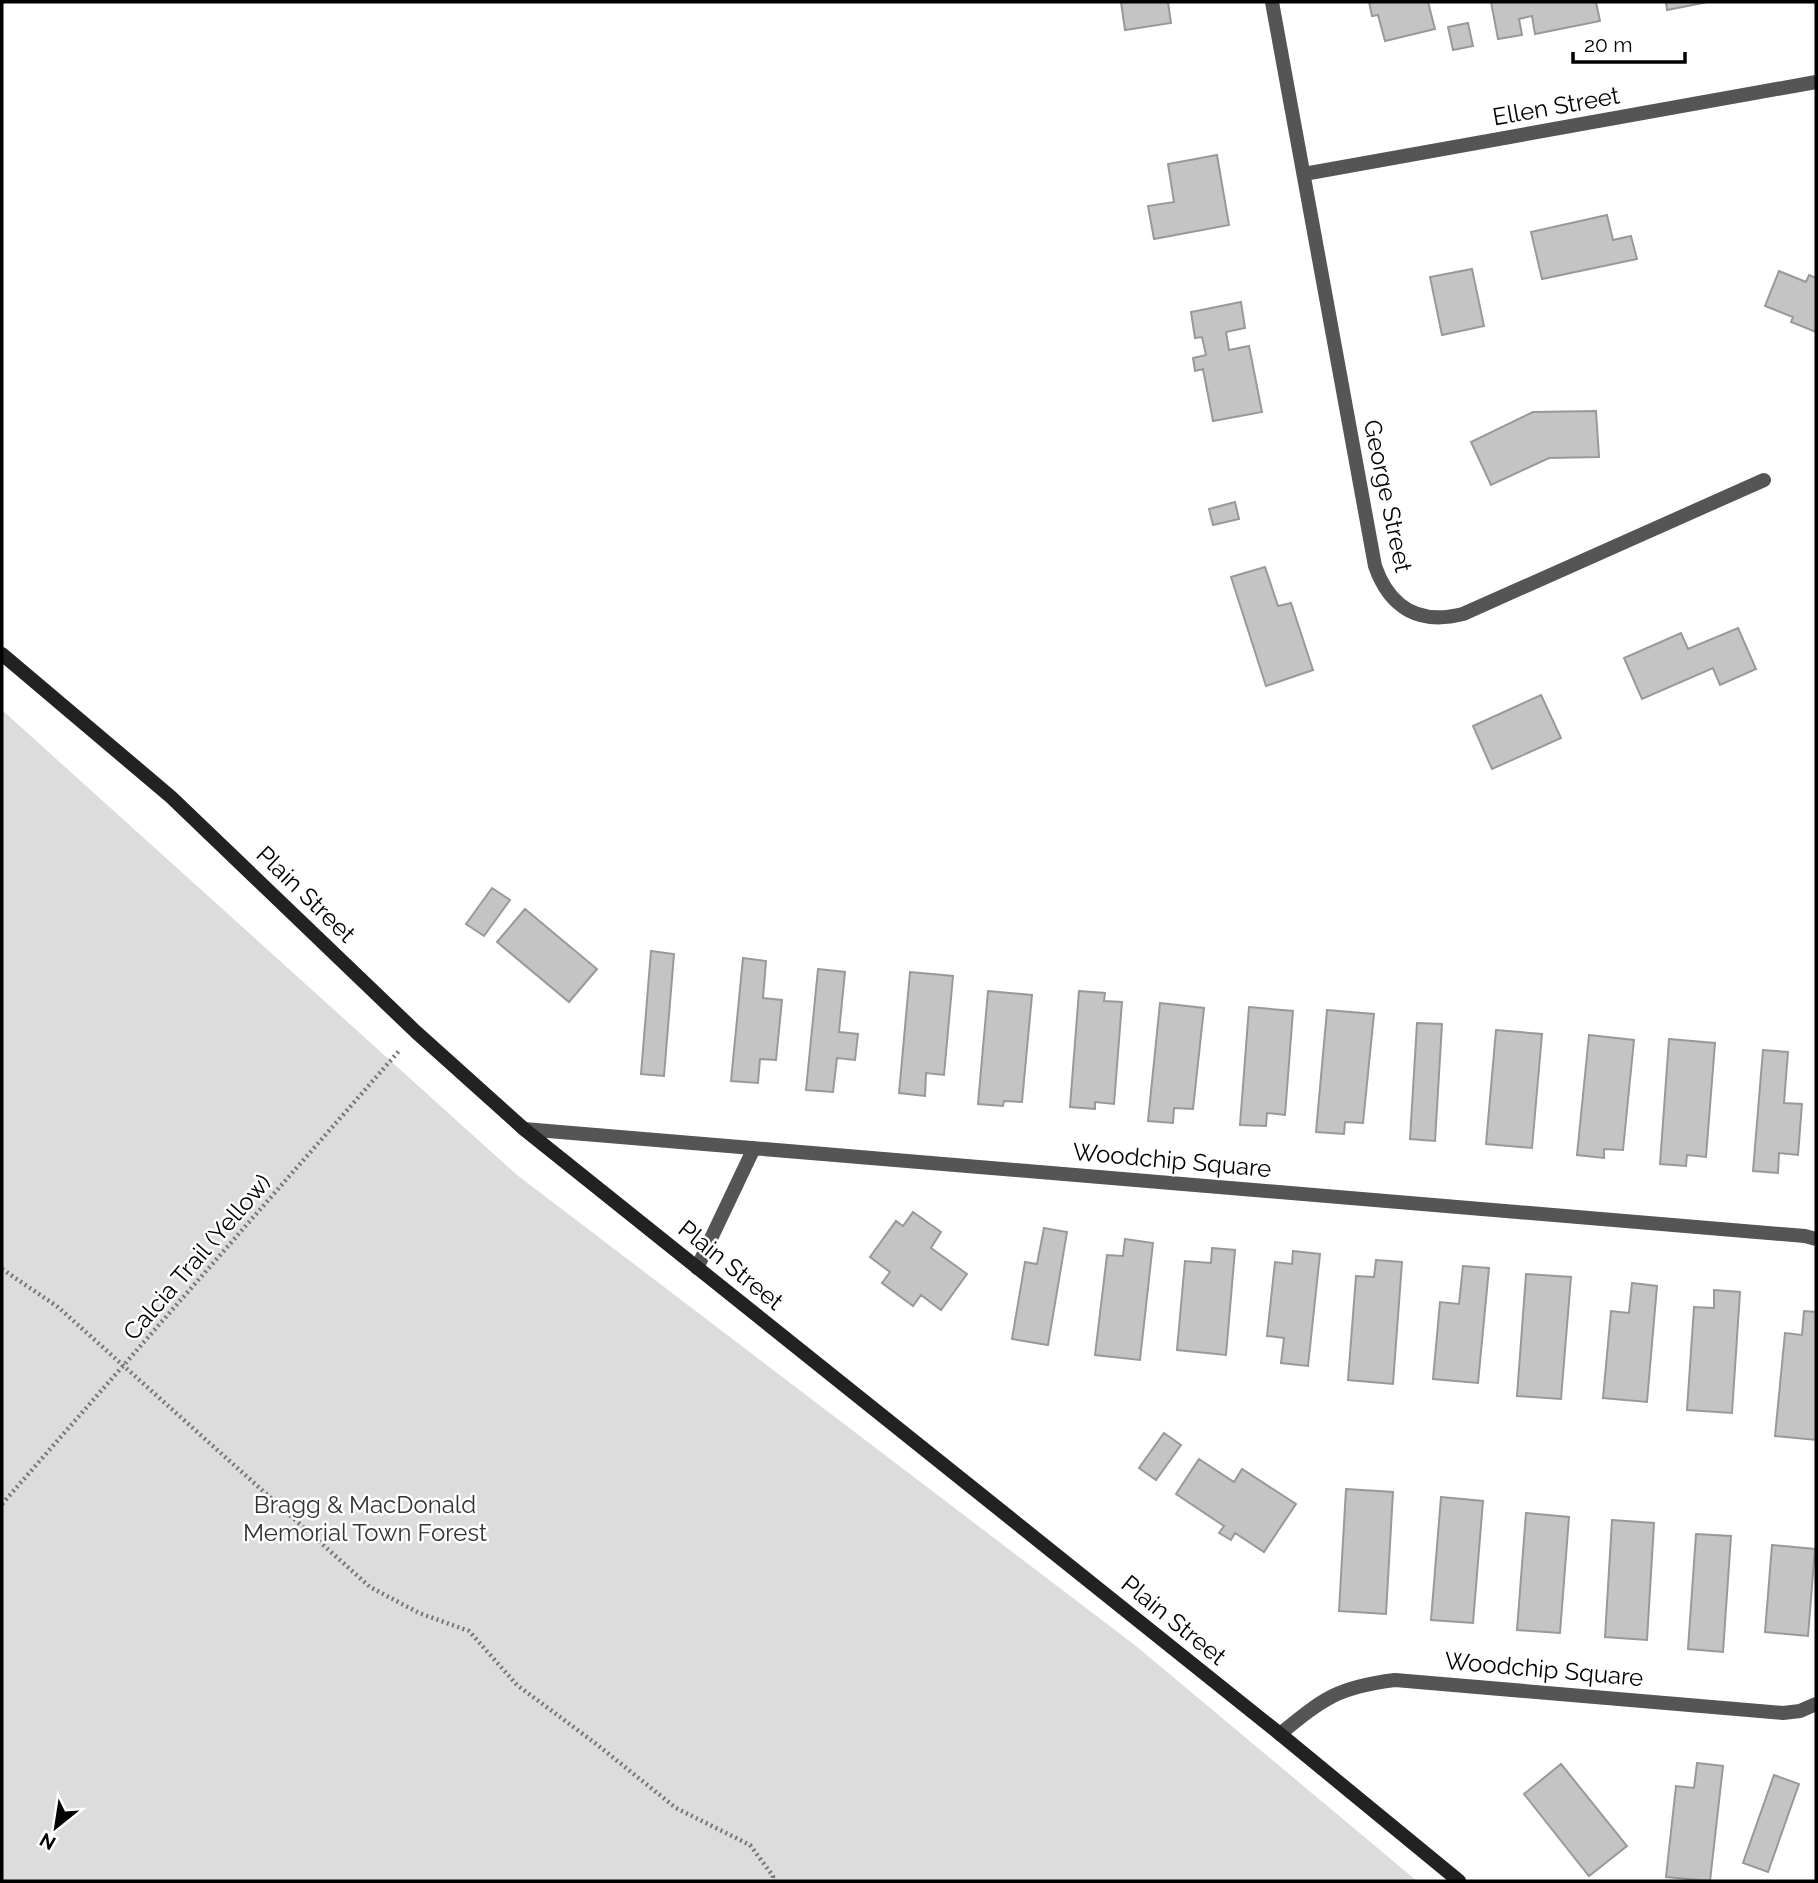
<svg xmlns="http://www.w3.org/2000/svg" width="1818" height="1883" font-family="Raleway,sans-serif">
  <rect width="100%" height="100%" fill="#fff"/>
  <path fill="#dcdcdc" d="M2,710L517,1175L1136,1646L1417,1881H2Z"/>
  <path fill="#c4c4c4" stroke="#999" stroke-width="2" d="M1121,2H1168L1171,23L1125,30Z
    M1369,2H1428L1435,29L1385,41L1378,15L1372,16Z
    M1491,2H1596L1600,21L1535,34L1532,16L1519,19L1522,35L1498,39Z
    M1666,2H1708L1667,10Z
    M1468,23L1473,46L1453,50L1448,27Z
    M1217,155L1229,225L1154,239L1148,206L1174,202L1168,164Z
    M1607,215L1613,240L1631,236L1637,259L1542,279L1531,232Z
    M1472,269L1484,326L1442,335L1430,277Z
    M1779,271L1806,282L1809,275L1816,278V332L1791,322L1793,317L1765,306Z
    M1241,302L1245,328L1226,332L1229,350L1249,346L1262,412L1213,421L1203,369L1195,371L1193,358L1206,355L1202,337L1195,338L1191,312Z
    M1596,411L1599,457L1549,458L1491,485L1471,442L1533,412Z
    M1235,502L1239,519L1213,525L1209,509Z
    M1265,567L1278,606L1291,603L1313,670L1266,686L1231,577Z
    M1738,628L1756,669L1720,685L1713,668L1642,699L1624,658L1681,633L1688,649Z
    M1541,695L1561,738L1492,769L1473,726Z
    M492,888L510,900L484,936L466,924Z
    M525,909L597,969L569,1002L497,942Z
    M651,951L674,954L664,1076L641,1074Z
    M743,958L766,961L763,998L782,1000L776,1060L760,1059L758,1083L731,1081Z
    M818,969L845,972L839,1032L858,1034L855,1060L837,1058L833,1092L806,1090Z
    M910,972L953,976L944,1075L926,1073L925,1096L899,1093Z
    M988,991L1032,995L1022,1102L1004,1101L1003,1106L978,1104Z
    M1079,991L1105,993L1104,1001L1122,1002L1114,1104L1095,1102V1109L1070,1107Z
    M1160,1003L1204,1008L1193,1109L1174,1108L1173,1123L1148,1121Z
    M1249,1007L1293,1011L1285,1115L1267,1113L1266,1126L1240,1125Z
    M1327,1010L1374,1014L1363,1123L1345,1122L1344,1134L1316,1132Z
    M1417,1023L1442,1024L1435,1141L1410,1139Z
    M1496,1030L1542,1034L1532,1148L1486,1144Z
    M1589,1035L1634,1040L1623,1150L1604,1149V1158L1577,1155Z
    M1669,1039L1715,1043L1706,1157L1687,1155L1686,1166L1660,1164Z
    M1763,1050L1788,1052L1784,1103L1802,1104L1798,1155L1779,1153L1778,1173L1753,1171Z
    M913,1212L941,1232L931,1248L967,1274L941,1310L921,1295L913,1306L882,1283L890,1272L870,1257L896,1221L903,1226Z
    M1044,1228L1067,1232L1048,1345L1012,1339L1025,1262L1037,1264Z
    M1125,1239L1153,1243L1140,1360L1095,1355L1107,1255L1123,1256Z
    M1212,1248L1235,1250L1226,1355L1177,1350L1185,1261L1211,1263Z
    M1293,1251L1320,1254L1308,1366L1281,1363L1284,1338L1267,1336L1275,1262L1292,1264Z
    M1376,1260L1402,1262L1393,1384L1348,1380L1356,1276L1374,1277Z
    M1463,1266L1489,1268L1478,1383L1433,1379L1440,1302L1459,1304Z
    M1526,1274L1571,1277L1561,1399L1517,1396Z
    M1632,1283L1657,1286L1647,1402L1603,1398L1611,1311L1629,1313Z
    M1714,1290L1740,1292L1732,1413L1687,1410L1694,1307L1714,1308Z
    M1804,1311L1816,1312V1440L1775,1436L1785,1333L1802,1335Z
    M1164,1433L1181,1445L1156,1480L1139,1468Z
    M1199,1459L1234,1482L1242,1469L1296,1504L1264,1552L1235,1533L1231,1540L1219,1533L1224,1526L1176,1494Z
    M1346,1489L1393,1492L1386,1614L1339,1611Z
    M1441,1497L1483,1501L1473,1623L1431,1620Z
    M1526,1513L1569,1517L1560,1633L1517,1630Z
    M1612,1520L1654,1523L1647,1640L1605,1637Z
    M1696,1534L1731,1536L1723,1652L1688,1649Z
    M1772,1545L1815,1549L1808,1636L1765,1632Z
    M1697,1763L1723,1766L1710,1881L1666,1877L1676,1786L1694,1788Z
    M1561,1764L1627,1846L1589,1876L1524,1794Z
    M1774,1775L1799,1784L1768,1872L1743,1863Z"/>
  <g fill="none" stroke-linecap="round" stroke-linejoin="round">
    <path stroke="#777" stroke-width="4.5" stroke-dasharray="2 3.5" stroke-linecap="butt" d="M2,1269L58,1307L370,1587L419,1613L469,1631L517,1685L595,1743L676,1808L750,1845L773,1876L772,1881
      M2,1504L399,1051"/>
    <path stroke="#555" stroke-width="14" d="M1272,2L1375,566C1390,609 1420,625 1463,614L1764,480
      M1304,174L1816,82
      M524,1129L1805,1236L1816,1239
      M697,1268L754,1148
      M1280,1734C1324,1698 1338,1687 1395,1680L1783,1713L1800,1711L1816,1704"/>
    <path stroke="#222" stroke-width="14" d="M2,654L171,797L416,1032L524,1129L1280,1734L1459,1881"/>
  </g>
  <g text-anchor="middle" dominant-baseline="central" stroke-width="5" stroke-linejoin="round" paint-order="stroke">
    <g font-size="24" fill="#000" stroke="#fff">
      <text transform="translate(1556 106) rotate(-10)">Ellen Street</text>
      <text transform="translate(1388 496) rotate(78)">George Street</text>
      <text transform="translate(306 894) rotate(44)">Plain Street</text>
      <text transform="translate(1172 1160) rotate(5)">Woodchip Square</text>
      <text transform="translate(197 1257) rotate(-49)">Calcia Trail (Yellow)</text>
      <text transform="translate(731 1265) rotate(39)">Plain Street</text>
      <text transform="translate(1174 1620) rotate(39)">Plain Street</text>
      <text transform="translate(1544 1669) rotate(5)">Woodchip Square</text>
    </g>
    <g font-size="24" fill="#333" stroke="#fff">
      <text x="365" y="1504">Bragg &amp; MacDonald<tspan x="365" dy="28">Memorial Town Forest</tspan></text>
    </g>
  </g>
  <rect width="1818" height="1883" fill="none" stroke="#000000" stroke-width="7"/>
  <g transform="translate(56 1827) rotate(210)" stroke="#ffffff" stroke-width="5" paint-order="stroke">
  <path d="M0-5L12 26L0 18L-12 26Z" fill="#000000"/>
  <text y="-10" font-size="19" font-weight="bold" text-anchor="middle" fill="#000000">N</text>
  </g>
  <path d="M1573 52v10h112v-10" fill="none" stroke="#000000" stroke-width="3.5"/>
  <text x="1584" y="52" font-size="21" fill="#000000" stroke="#ffffff" stroke-width="5" paint-order="stroke">20 m</text>
</svg>
